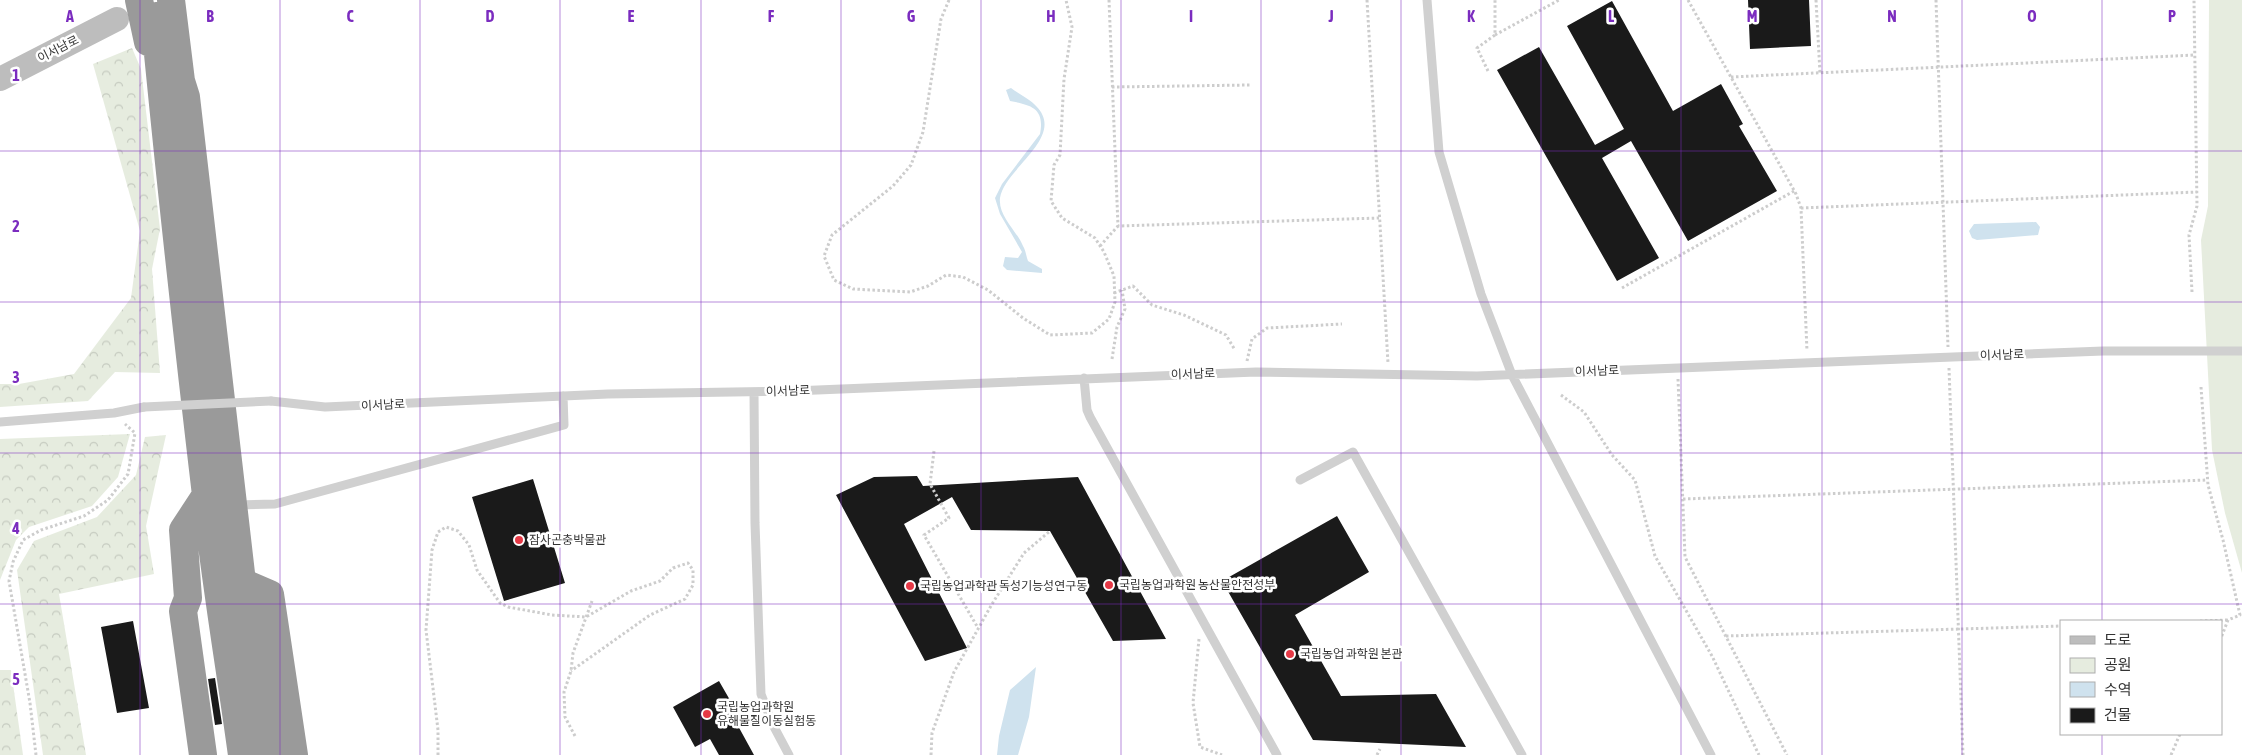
<svg xmlns="http://www.w3.org/2000/svg" width="2242" height="755" font-family="'Asap Condensed','Noto Sans KR',sans-serif">
  <defs>
    <pattern id="forest-crowns" width="20" height="18" patternUnits="userSpaceOnUse" patternTransform="scale(1.25)"><rect width="20" height="18" fill="#e6ecdf"/><path d="M2 6a3 3 0 1 1 6 0M12 15a3 3 0 1 1 6 0" fill="none" stroke="#c6cbc0"/></pattern>
  </defs>
  <rect width="100%" height="100%" fill="#fff"/>
  <path fill="url(#forest-crowns)" d="M132,48L141,69L160,229L152,269L160,373L115,372L88,401L0,407V384H19L74,374L131,298L140,231L93,64Z
    M130,434L118,477L92,506L29,527L16,540L0,580V439Z
    M166,435L146,526L154,574L59,594L86,755H43L17,570L34,541L97,517L136,475L145,437Z
    M0,670H11L23,755H0Z"/>
  <path fill="#e6ecdf" d="M2209,0H2242V573L2225,513L2212,450L2201,240L2208,206Z"/>
  <path fill="#cfe2ee" d="M1011,88C1019,94 1030,99 1036,106C1067,137 1004,169 1000,198C998,216 1017,231 1023,246C1026,251 1026,256 1028,261L1042,269V273L1007,270L1003,266L1005,257L1018,258L1022,252L1000,214L995,198L1002,184L1040,134C1045,108 1031,105 1010,101L1006,90Z
    M2036,222L2040,227L2038,235L1977,240L1972,238L1969,231L1974,224Z
    M1036,667L1029,717L1018,755H997L999,736L1010,690Z"/>
  <path fill="#1a1a1a" d="M1748,0H1809L1811,46L1750,49Z
    M1612,1L1673,111L1721,84L1743,124L1739,126L1777,191L1688,241L1631,141L1602,158L1659,258L1617,281L1497,70L1539,47L1595,145L1624,129L1567,26Z
    M917,476L923,486L1078,477L1166,639L1113,641L1050,531L971,530L952,497L904,524L967,648L925,661L836,495L874,477Z
    M533,479L565,583L504,601L472,497Z
    M1337,516L1369,572L1295,615L1341,696L1436,694L1466,747L1313,740L1222,581Z
    M133,621L149,708L117,713L101,627Z
    M215,678L222,724L215,725L208,679Z
    M719,681L742,721L737,724L754,755H719L710,739L695,747L673,707Z"/>
  <g fill="none" stroke-linecap="round" stroke-linejoin="round">
    <path stroke="#cdcdcd" stroke-width="3" stroke-dasharray="2.5 2.5" stroke-linecap="butt" d="M949,0L941,19L923,132L911,165L893,186L832,235L824,256L834,280L853,289L910,292L928,286L946,275L963,277L988,290L1023,318L1050,335L1092,333L1109,319L1115,302L1114,276L1104,252L1095,238L1062,218L1051,201L1054,165L1060,155L1064,79L1072,27L1066,0
      M1109,0L1118,226L1379,218
      M1367,0L1388,363
      M1688,0L1796,194L1801,208L1807,351
      M1816,0L1820,73
      M1936,0L1948,347
      M1495,35L1559,0
      M1488,71L1477,48L1495,35V0
      M1731,77L2195,55
      M1112,87L1250,85
      M1801,208L2197,192
      M1100,246L1118,226
      M1622,288L1794,191
      M2192,292L2189,235L2197,206L2194,0
      M1114,293L1133,286L1152,305L1184,315L1226,335L1235,350
      M1112,359L1117,327L1125,309L1122,290
      M1247,361L1252,339L1267,328L1342,324
      M1949,368L1963,755
      M1678,379L1685,557L1787,755
      M2201,387L2208,485L2223,540L2240,615L2228,620L2221,638
      M1561,395L1584,412L1612,455L1635,480L1655,556L1712,656L1759,755
      M934,451L930,484L949,518L924,535L978,628
      M1683,499L2207,480
      M2200,621L2228,620
      M1726,636L2061,626
      M1199,639L1193,703L1200,747L1222,755
      M575,736L565,717L564,692L571,671L573,653L592,601
      M36,755L30,703L9,581L13,562L23,540L41,530L84,516L108,500L128,474L135,433L125,424
      M438,755V730L426,630L432,550L438,532L446,527L458,531L469,545L477,570L500,603L508,607L552,615L586,617L631,591L660,581L673,568L688,563L693,570V585L685,599L650,615L571,671
      M931,755L932,733L954,672L992,604L1024,553L1050,531
      M1377,755L1380,749
      M2171,755L2180,734"/>
    <path stroke="#d0d0d0" stroke-width="9" d="M1427,0L1439,152L1481,294L1512,375L1711,755
      M1084,378L1087,410L1090,417L1277,755
      M754,392L755,523L761,694L773,725L789,755
      M271,401L325,407L608,394L793,391L1256,372L1477,376L2103,351H2242
      M0,422L114,413L144,407
      M1300,480L1353,452L1522,755
      M236,505L275,504L564,425L563,396"/>
    <path stroke="#bdbdbd" stroke-width="24" d="M0,79L117,19"/>
    <path stroke="#9a9a9a" stroke-width="28" d="M139,0L148,42
      M171,0L181,81L186,97L242,582L266,755
      M157,16L159,39L158,54C173,207 190,360 208,512C217,593 231,674 242,755
      M242,582L270,594L294,755
      M203,755L183,611L188,598L183,530L206,495"/>
    <path stroke="#d0d0d0" stroke-width="9" d="M144,407L271,401"/>
  </g>
  <path fill="none" stroke="#7b2cbf" stroke-width="1" stroke-opacity="0.55" d="M140,0V755M280,0V755M420,0V755M560,0V755M701,0V755M841,0V755M981,0V755M1121,0V755M1261,0V755M1401,0V755M1541,0V755M1681,0V755M1822,0V755M1962,0V755M2102,0V621M0,151H2242M0,302H2242M0,453H2242M0,604H2242M2102,734V755"/>
  <g fill="#e63946" stroke="#fff" stroke-width="2">
    <circle cx="519" cy="540" r="5"/>
    <circle cx="1109" cy="585" r="5"/>
    <circle cx="910" cy="586" r="5"/>
    <circle cx="1290" cy="654" r="5"/>
    <circle cx="707" cy="714" r="5"/>
  </g>
  <g text-anchor="middle" dominant-baseline="central" stroke-width="5" stroke-linejoin="round" paint-order="stroke">
    <g font-size="12" fill="#333" stroke="#fff">
      <text transform="translate(58 49) rotate(-27)">이서남로</text>
      <text transform="translate(2002 355) rotate(-2)">이서남로</text>
      <text transform="translate(1597 371) rotate(-2)">이서남로</text>
      <text transform="translate(1193 374) rotate(-2)">이서남로</text>
      <text transform="translate(788 391) rotate(-2)">이서남로</text>
      <text transform="translate(383 405) rotate(-3)">이서남로</text>
    </g>
    <g font-size="12" fill="#333" stroke="#fff" text-anchor="start">
      <text x="529" y="540">잠사곤충박물관</text>
      <text x="1119" y="585">국립농업과학원 농산물안전성부</text>
      <text x="920" y="586">국립농업과학관 독성기능성연구동</text>
      <text x="1300" y="654">국립농업 과학원 본관</text>
      <text x="717" y="707">국립농업과학원<tspan x="717" dy="14">유해물질이동실험동</tspan></text>
    </g>
  </g>
  <g font-size="16" text-anchor="middle" font-weight="bold" fill="#7b2cbf" stroke="#fff" stroke-width="5" stroke-linejoin="round" paint-order="stroke">
    <text x="70" y="22">A</text>
    <text x="210" y="22">B</text>
    <text x="350" y="22">C</text>
    <text x="490" y="22">D</text>
    <text x="631" y="22">E</text>
    <text x="771" y="22">F</text>
    <text x="911" y="22">G</text>
    <text x="1051" y="22">H</text>
    <text x="1191" y="22">I</text>
    <text x="1331" y="22">J</text>
    <text x="1471" y="22">K</text>
    <text x="1611" y="22">L</text>
    <text x="1752" y="22">M</text>
    <text x="1892" y="22">N</text>
    <text x="2032" y="22">O</text>
    <text x="2172" y="22">P</text>
    <text x="16" y="81">1</text>
    <text x="16" y="232">2</text>
    <text x="16" y="383">3</text>
    <text x="16" y="534">4</text>
    <text x="16" y="685">5</text>
  </g>
  <rect x="2060" y="620" width="162" height="115" fill="#ffffff" stroke="#adadad"/>
  <rect x="2070" y="636" width="25" height="8" fill="#bdbdbd" stroke="#adadad"/>
  <text x="2104" y="645" font-size="15" fill="#333333">도로</text>
  <rect x="2070" y="658" width="25" height="15" fill="#e6ecdf" stroke="#adadad"/>
  <text x="2104" y="670" font-size="15" fill="#333333">공원</text>
  <rect x="2070" y="682" width="25" height="15" fill="#cfe2ee" stroke="#adadad"/>
  <text x="2104" y="695" font-size="15" fill="#333333">수역</text>
  <rect x="2070" y="708" width="25" height="15" fill="#1a1a1a" stroke="#adadad"/>
  <text x="2104" y="720" font-size="15" fill="#333333">건물</text>
</svg>
